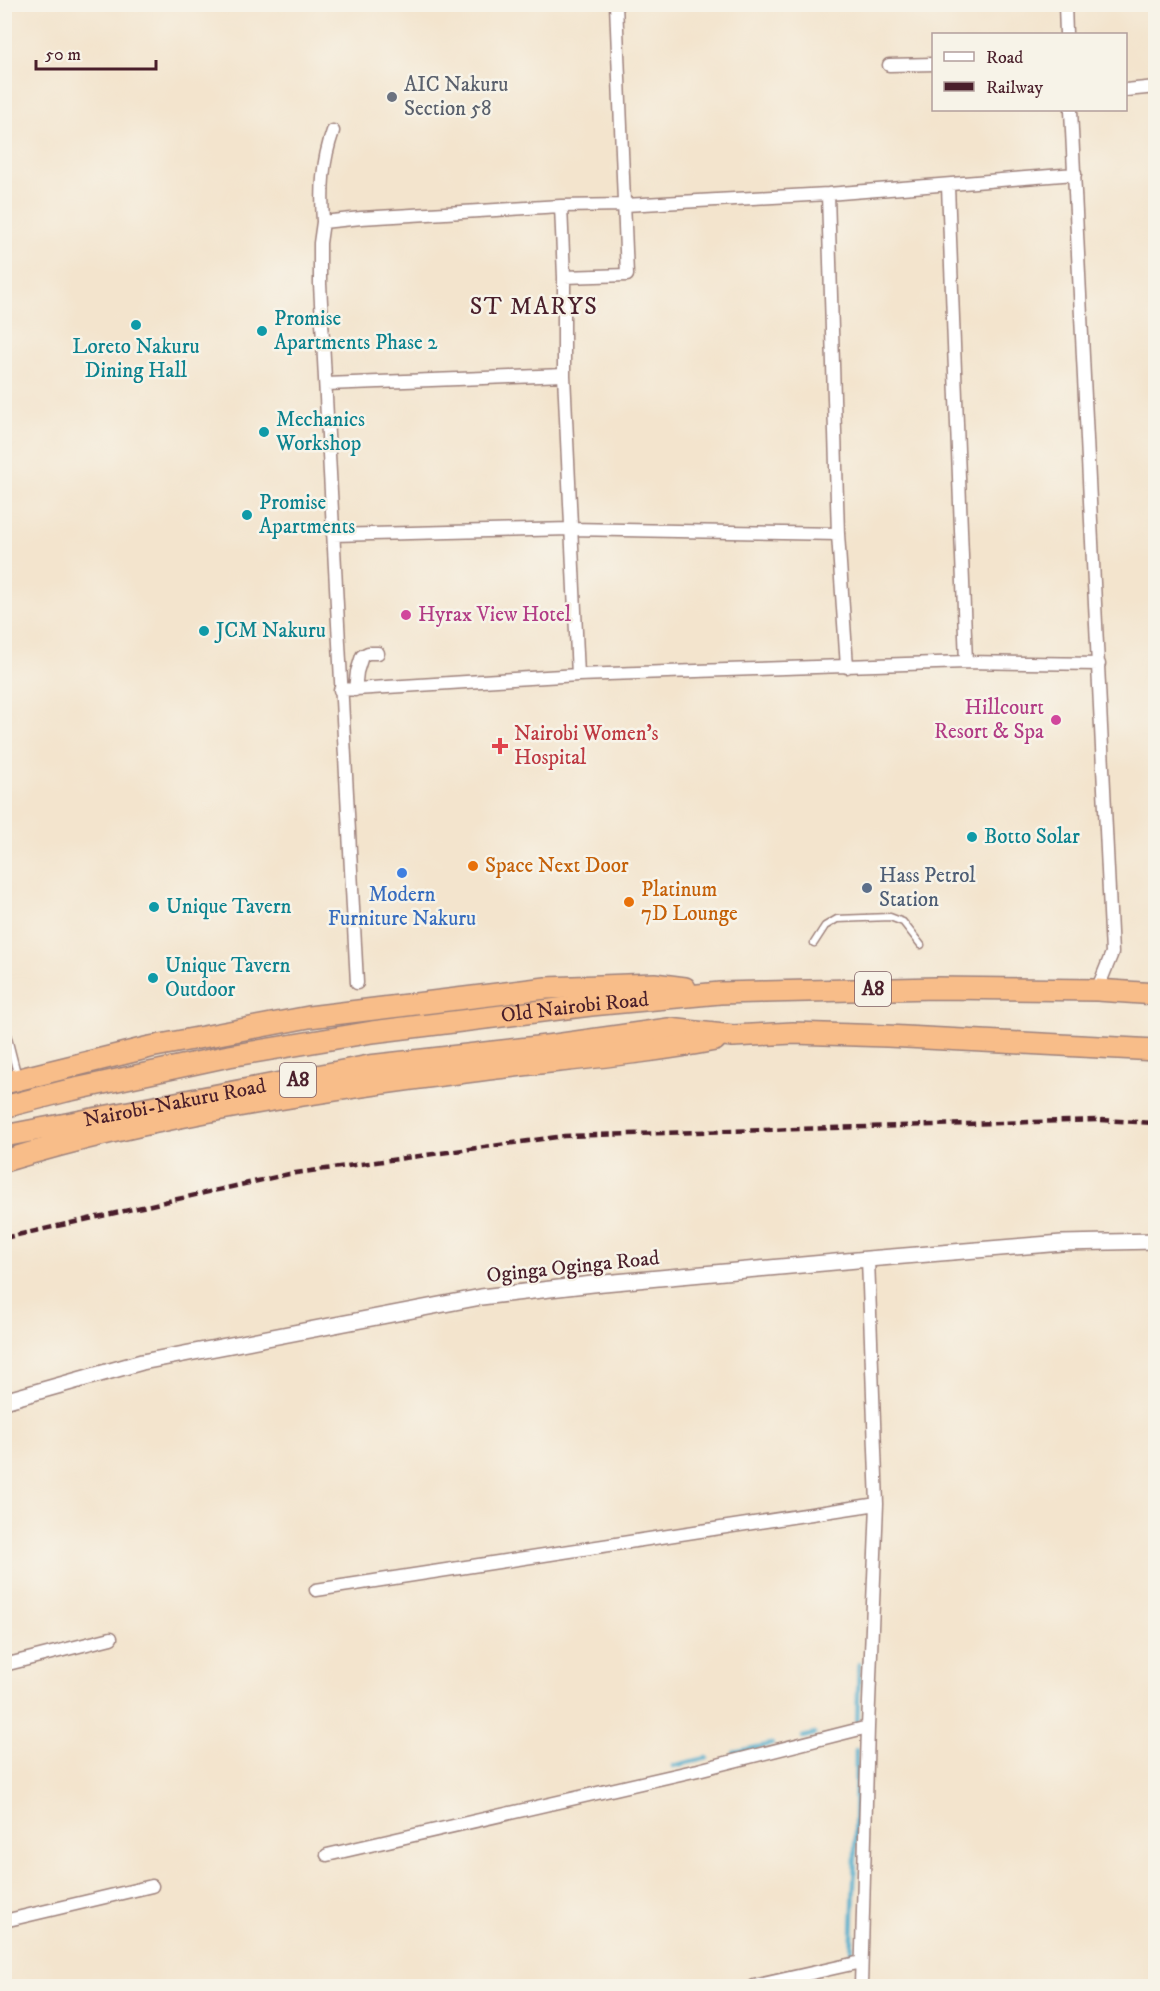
<svg xmlns="http://www.w3.org/2000/svg" width="1160" height="1991" font-family="'IM FELL DW Pica',serif">
  <rect width="100%" height="100%" fill="#f7f3e8"/>
  <filter id="ink" filterUnits="userSpaceOnUse"><feTurbulence type="fractalNoise" baseFrequency=".0167" numOctaves="2"/><feDisplacementMap in="SourceGraphic" scale="12" xChannelSelector="R" yChannelSelector="G"/><feConvolveMatrix kernelMatrix="1 2 1 2 8 2 1 2 1" color-interpolation-filters="sRGB"/></filter>
  <filter id="wash" filterUnits="userSpaceOnUse"><feTurbulence type="fractalNoise" baseFrequency=".008" numOctaves="4" result="noise"/><feDisplacementMap in="SourceGraphic" scale="24" xChannelSelector="R" yChannelSelector="G"/><feGaussianBlur stdDeviation="1.35" result="paint"/><feColorMatrix in="noise" values="0 0 0 0 0 0 0 0 0 0 0 0 0 0 0 0 0 1.4 0 .05"/><feComposite in="paint" operator="in"/></filter>
  <g filter="url(#wash)">
    <rect width="100%" height="100%" fill="#f3e4cd"/>
    <g fill="none" stroke-linecap="round" stroke-linejoin="round">
      <path stroke="#4baaca" stroke-width="4.5" d="M856,1726H857L859,1664
        M803,1737L815,1734
        M734,1752L772,1744
        M673,1766L707,1758
        M851,1961L855,1858L856,1750
        M851,1980V1986"/>
    </g>
  </g>
  <g filter="url(#ink)">
    <g fill="none" stroke-linecap="round" stroke-linejoin="round">
      <g stroke="#9e827c" stroke-width="9">
        <path id="service" d="M814,943L825,926L837,919L890,917L903,922L921,945
          M4,1035L7,1034L18,1077"/>
      </g>
      <g stroke="#9e827c" stroke-width="15">
        <path id="minor" d="M1065,4L1066,34
          M889,65L934,64
          M1126,90L1156,87
          M1071,110L1112,953L1097,990
          M948,186L966,662
          M828,194L838,534L847,667
          M561,206L564,277V375L578,675
          M323,222C321,190 322,162 333,131
          M564,277L627,275L616,4
          M326,384L564,375
          M333,535L570,529L838,534
          M340,690L578,675L966,662L1099,664
          M355,690L357,672L362,656L368,653H378
          M357,983L320,284V243L323,222L361,218L561,206L625,205L828,194L1075,174
          M316,1590L877,1504
          M4,1665L111,1638
          M327,1855L698,1770L868,1727
          M4,1921L152,1886
          M754,1986L861,1962
          M861,1986L868,1727L877,1504L868,1259"/>
      </g>
      <g stroke="#9e827c" stroke-width="18">
        <path id="tertiary" d="M4,1401L142,1362L481,1297L593,1284L868,1259L1062,1243L1156,1241"/>
      </g>
      <g stroke="#9e827c" stroke-width="24">
        <g id="trunk">
          <path d="M4,1083L150,1047L309,1017L546,988L654,984L685,988"/>
          <path id="s1" d="M4,1107L66,1091L229,1056L372,1032L591,1005L720,993L936,988L1097,990L1156,994"/>
          <path id="s2" d="M4,1136L369,1066L555,1045L669,1029L733,1036L793,1033L887,1036L1156,1050"/>
          <path d="M4,1161C158,1114 322,1090 481,1070C559,1060 638,1055 715,1040"/>
        </g>
      </g>
      <use href="#service" stroke="#fff" stroke-width="6"/>
      <use href="#minor" stroke="#fff" stroke-width="12"/>
      <use href="#tertiary" stroke="#fff" stroke-width="15"/>
      <use href="#trunk" stroke="#f8bd89" stroke-width="21"/>
      <path stroke="#4a1f2b" stroke-width="4.5" stroke-dasharray="9 4.5" stroke-linecap="butt" d="M4,1238L289,1174L564,1136L1100,1120L1156,1123"/>
    </g>
  </g>
  <circle fill="#6b7280" stroke="#f7f3e8" stroke-width="2" cx="392" cy="97" r="6"/>
  <g fill="#0f9aa8" stroke="#f7f3e8" stroke-width="2">
    <circle cx="136" cy="325" r="6"/>
    <circle cx="262" cy="331" r="6"/>
    <circle cx="264" cy="432" r="6"/>
    <circle cx="247" cy="515" r="6"/>
    <circle cx="204" cy="631" r="6"/>
    <circle cx="972" cy="837" r="6"/>
    <circle cx="154" cy="907" r="6"/>
    <circle cx="153" cy="978" r="6"/>
  </g>
  <g fill="#d1479c" stroke="#f7f3e8" stroke-width="2">
    <circle cx="406" cy="615" r="6"/>
    <circle cx="1056" cy="720" r="6"/>
  </g>
  <path fill="#e0444e" stroke="#f7f3e8" stroke-width="2" d="M497 737h6v6h6v6h-6v6h-6v-6h-6v-6h6z"/>
  <g fill="#e8710a" stroke="#f7f3e8" stroke-width="2">
    <circle cx="473" cy="866" r="6"/>
    <circle cx="629" cy="902" r="6"/>
  </g>
  <circle fill="#3f7fe0" stroke="#f7f3e8" stroke-width="2" cx="402" cy="873" r="6"/>
  <circle fill="#5c6f8a" stroke="#f7f3e8" stroke-width="2" cx="867" cy="888" r="6"/>
  <g text-anchor="middle" dominant-baseline="central" stroke-width="5" stroke-linejoin="round" paint-order="stroke">
    <g fill="#f7f3e8" stroke="#7e5f64" stroke-width="1.5">
      <rect x="855" y="972" width="36" height="34" rx="4.5"/>
      <rect x="280" y="1063" width="36" height="34" rx="4.5"/>
    </g>
    <g font-size="20" font-weight="bold" fill="#4a1f2b">
      <text x="873" y="989">A8</text>
      <text x="298" y="1080">A8</text>
    </g>
    <g font-size="21" fill="#5b616d" stroke="#f7f3e8" text-anchor="start">
      <text x="404" y="85">AIC Nakuru<tspan x="404" dy="24">Section 58</tspan></text>
    </g>
    <g font-size="21" fill="#0d838f" stroke="#f7f3e8" text-anchor="start">
      <text x="274" y="319">Promise<tspan x="274" dy="24">Apartments Phase 2</tspan></text>
      <text x="136" y="347" text-anchor="middle">Loreto Nakuru<tspan x="136" dy="24">Dining Hall</tspan></text>
      <text x="276" y="420">Mechanics<tspan x="276" dy="24">Workshop</tspan></text>
      <text x="259" y="503">Promise<tspan x="259" dy="24">Apartments</tspan></text>
      <text x="216" y="631">JCM Nakuru</text>
      <text x="984" y="837">Botto Solar</text>
      <text x="166" y="907">Unique Tavern</text>
      <text x="165" y="966">Unique Tavern<tspan x="165" dy="24">Outdoor</tspan></text>
    </g>
    <g font-size="21" fill="#b23c85" stroke="#f7f3e8" text-anchor="start">
      <text x="418" y="615">Hyrax View Hotel</text>
      <text x="1044" y="708" text-anchor="end">Hillcourt<tspan x="1044" dy="24">Resort &amp; Spa</tspan></text>
    </g>
    <g font-size="21" fill="#be3a42" stroke="#f7f3e8" text-anchor="start">
      <text x="514" y="734">Nairobi Women's<tspan x="514" dy="24">Hospital</tspan></text>
    </g>
    <g font-size="21" fill="#c56008" stroke="#f7f3e8" text-anchor="start">
      <text x="485" y="866">Space Next Door</text>
      <text x="641" y="890">Platinum<tspan x="641" dy="24">7D Lounge</tspan></text>
    </g>
    <g font-size="21" fill="#4e5e75" stroke="#f7f3e8" text-anchor="start">
      <text x="879" y="876">Hass Petrol<tspan x="879" dy="24">Station</tspan></text>
    </g>
    <g font-size="21" fill="#366cbe" stroke="#f7f3e8">
      <text x="402" y="895">Modern<tspan x="402" dy="24">Furniture Nakuru</tspan></text>
    </g>
    <g font-size="21" fill="#4a1f2b" stroke="#f7f3e8">
      <text stroke="none"><textPath href="#s1" startOffset="580">Old Nairobi Road</textPath></text>
      <text stroke="none"><textPath href="#s2" startOffset="174">Nairobi-Nakuru Road</textPath></text>
      <text transform="translate(573 1267) rotate(-6)">Oginga Oginga Road</text>
    </g>
    <g font-size="24" letter-spacing="1.5" fill="#4a1f2b" stroke="#f7f3e8">
      <text x="534" y="307">ST MARYS</text>
    </g>
  </g>
  <rect width="1160" height="1991" fill="none" stroke="#f7f3e8" stroke-width="24"/>
  <rect x="932" y="33" width="195" height="78" fill="#f7f3e8" stroke="#b29e9c" stroke-width="1.5"/>
  <rect x="944" y="52" width="30" height="9" fill="#ffffff" stroke="#b29e9c" stroke-width="1.5"/>
  <text x="986" y="63" font-size="18" fill="#4a1f2b">Road</text>
  <rect x="944" y="82" width="30" height="9" fill="#4a1f2b" stroke="#b29e9c" stroke-width="1.5"/>
  <text x="986" y="93" font-size="18" fill="#4a1f2b">Railway</text>
  <path d="M36 60v9h120v-9" fill="none" stroke="#4a1f2b" stroke-width="3"/>
  <text x="45" y="60" font-size="18" fill="#4a1f2b" stroke="#f7f3e8" stroke-width="4.5" paint-order="stroke">50 m</text>
</svg>
